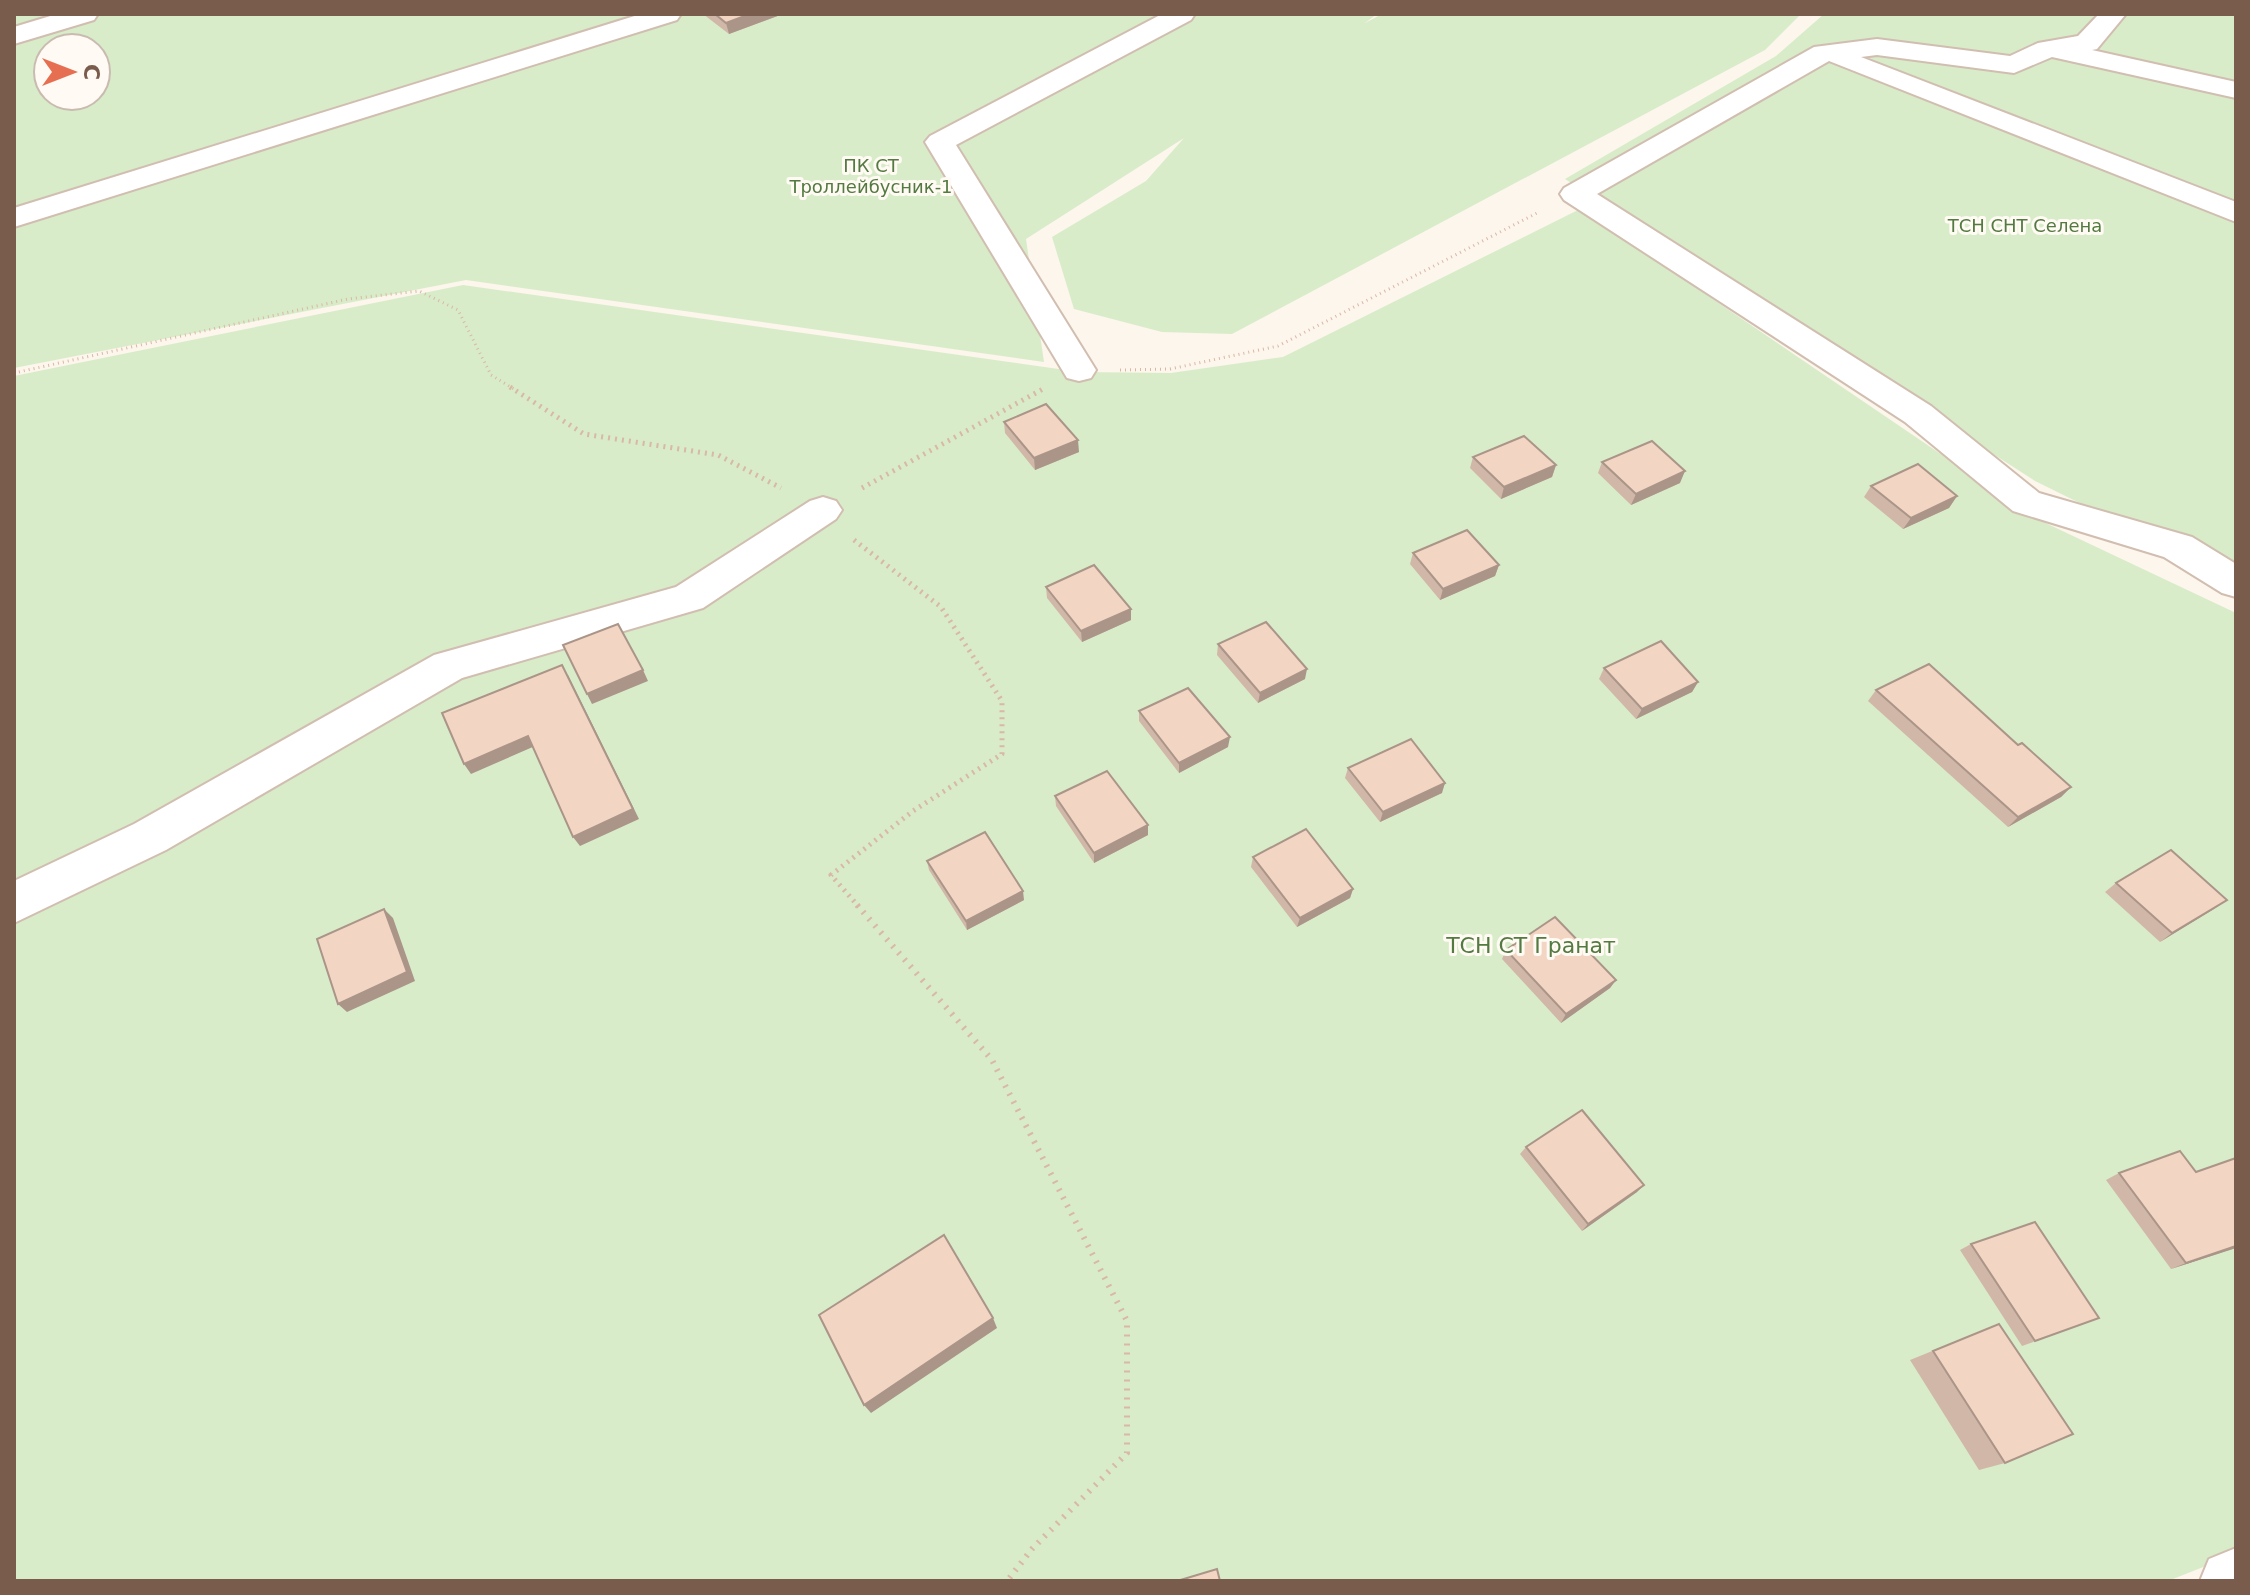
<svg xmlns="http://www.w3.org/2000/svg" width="2250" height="1595" font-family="'DejaVu Sans',sans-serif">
  <rect width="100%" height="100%" fill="#fdf6ec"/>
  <path fill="#d8ecc9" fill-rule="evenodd" d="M14,14H1377L1365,23L1382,14H1801L1765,50L1232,334L1162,332L1074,309L1052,237L1146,181L1184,138L1026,239L1044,362L466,280L14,368ZM48,48H96V96H48Z
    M1824,14H2236V580L2035,481L1565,179L1776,56Z
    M1580,209L2035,518L2236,613V1554L2168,1581H14V376L463,285L1080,372L1171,373L1283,357Z"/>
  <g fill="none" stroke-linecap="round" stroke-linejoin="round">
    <g stroke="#d1beb0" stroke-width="4">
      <path id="minor" d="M57,14H98L94,20L14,44V27Z
        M641,14H681L677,20L14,227V208Z
        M1162,14H1195L1191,20L956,145L1096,370L1091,378L1079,381L1067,378L925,142L930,136Z
        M2099,14H2126L2097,49L2092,50L2236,82V98L2052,57L2014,73L1877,55L1861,57L2236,202V222L1829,61L1597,194L1931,406L2039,493L2192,537L2236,564V597L2222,593L2164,557L2013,511L1905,422L1564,200L1560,194L1564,188L1814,47L1877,39L2010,56L2038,43L2078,36Z
        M823,497L836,501L842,510L836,519L703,608L462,678L166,850L14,923V881L134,824L434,655L676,587L810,501Z
        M2236,1548V1581H2200L2209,1559Z"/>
    </g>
    <path stroke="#d9b8a5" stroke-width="3" stroke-dasharray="1 4" stroke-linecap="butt" d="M1120,370L1170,369L1278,346L1539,212
      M14,373L348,299L419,291L458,310L491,375L514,389"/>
    <path stroke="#d9b8a5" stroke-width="5" stroke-dasharray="2 5" stroke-linecap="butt" d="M510,387L584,434L718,455L781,488
      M862,488L1043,389
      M854,540L941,607L1002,701V754L913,811L831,875L859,907"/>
    <path stroke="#d9b8a5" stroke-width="6" stroke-dasharray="2 7" stroke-linecap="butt" d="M857,905L992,1060L1127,1321V1453L1032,1549L1007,1581"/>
    <use href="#minor" fill="#fff" fill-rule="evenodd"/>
  </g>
  <path fill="#d1b7a8" d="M703,14H783L729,34Z
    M1004,422L1079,452L1035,470L1005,433Z
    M1473,457L1556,465L1552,477L1501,499L1470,468Z
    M1602,462L1680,483L1631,505L1598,473Z
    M1871,486L1957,496L1949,508L1903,529L1864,497Z
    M1413,553L1499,565L1495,576L1440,600L1410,564Z
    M1046,587L1131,609V620L1082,642L1047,598Z
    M1218,644L1305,679L1258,703L1217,655Z
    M1604,668L1698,682L1692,692L1636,719L1599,679Z
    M1876,690L2018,745L2071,787L2061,797L2008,827L1868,701Z
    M1139,711L1228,747L1179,773L1139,721Z
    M1348,768L1442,793L1380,822L1345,778Z
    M1055,796L1148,835L1094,863L1056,806Z
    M1253,857L1353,889L1350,898L1297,927L1251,867Z
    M927,861L1024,900L967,930L929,870Z
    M2116,883L2227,900L2160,942L2105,892Z
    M1506,950L1616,980L1610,988L1561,1023L1502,959Z
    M1526,1147L1637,1192L1582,1231L1520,1154Z
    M2236,1158V1248L2171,1269L2106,1180L2119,1173L2196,1172Z
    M1971,1244L2099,1318L2022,1346L1960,1250Z
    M1999,1324L2005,1463L1979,1470L1910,1360Z"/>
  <path fill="#aa9588" d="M750,14H783L729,34L726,23Z
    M1078,440L1079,452L1035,470L1034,458Z
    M1556,465L1552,477L1501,499L1504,487Z
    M1685,471L1680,483L1631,505L1636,494Z
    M1957,496L1949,508L1903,529L1911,518Z
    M1499,565L1495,576L1440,600L1443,589Z
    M1131,609V620L1082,642L1081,631Z
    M1307,669L1305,679L1258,703L1260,693Z
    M643,670L648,681L592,704L587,694Z
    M568,675L639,819L580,846L573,837Z
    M1698,682L1692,692L1636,719L1642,709Z
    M528,736L535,746L471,774L464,764Z
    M1230,737L1228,747L1179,773V763Z
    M1445,783L1442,793L1380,822L1383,812Z
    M2071,787L2061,797L2008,827L2018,817Z
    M1148,825V835L1094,863V853Z
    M1353,889L1350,898L1297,927L1300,918Z
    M1023,891L1024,900L967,930L966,921Z
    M2227,900L2214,909L2160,942L2172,933Z
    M384,909L393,918L415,981L347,1012L338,1004Z
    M1616,980L1610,988L1561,1023L1566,1014Z
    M1644,1185L1637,1192L1582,1231L1588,1224Z
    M2236,1246V1248L2171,1269L2186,1263Z
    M993,1318L997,1328L871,1413L864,1405Z"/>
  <path fill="#f3d5c3" stroke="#aa9588" stroke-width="2" d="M715,14H750L726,23Z
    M1046,404L1078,440L1034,458L1004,422Z
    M1524,436L1556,465L1504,487L1473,457Z
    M1652,441L1685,471L1636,494L1602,462Z
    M1918,464L1957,496L1911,518L1871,486Z
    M1467,530L1499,565L1443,589L1413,553Z
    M1094,565L1131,609L1081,631L1046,587Z
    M1266,622L1307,669L1260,693L1218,644Z
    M618,624L643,670L587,694L563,645Z
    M1661,641L1698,682L1642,709L1604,668Z
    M1929,664L2018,745L2022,743L2071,787L2018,817L1876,690Z
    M562,665L633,809L573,837L528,736L464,764L442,713Z
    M1188,688L1230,737L1179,763L1139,711Z
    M1411,739L1445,783L1383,812L1348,768Z
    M1107,771L1148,825L1094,853L1055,796Z
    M1306,829L1353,889L1300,918L1253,857Z
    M985,832L1023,891L966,921L927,861Z
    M2171,850L2227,900L2172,933L2116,883Z
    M384,909L407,972L338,1004L317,939Z
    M1555,917L1616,980L1566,1014L1506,950Z
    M1582,1110L1644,1185L1588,1224L1526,1147Z
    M2180,1151L2196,1172L2236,1158V1246L2186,1263L2119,1173Z
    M2035,1222L2099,1318L2035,1341L1971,1244Z
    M944,1235L993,1318L864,1405L819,1315Z
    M1999,1324L2073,1434L2005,1463L1933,1351Z
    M1217,1569L1220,1581H1177Z"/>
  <g text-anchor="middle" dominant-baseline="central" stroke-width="6" stroke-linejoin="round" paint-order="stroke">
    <g font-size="18" fill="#537a41" stroke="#fffaf3">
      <text x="871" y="165">ПК СТ<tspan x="871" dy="21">Троллейбусник-1</tspan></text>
      <text x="2025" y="225">ТСН СНТ Селена</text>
    </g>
    <g font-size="22" fill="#537a41" stroke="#fffaf3">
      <text x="1531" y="945">ТСН СТ Гранат</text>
    </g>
  </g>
  <rect width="2250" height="1595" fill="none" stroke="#7a5c4d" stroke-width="32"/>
  <g transform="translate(72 72) rotate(90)"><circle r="38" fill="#fffaf3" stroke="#cabbb1" stroke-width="2"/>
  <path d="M0-6L14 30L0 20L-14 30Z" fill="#e76f51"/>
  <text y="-12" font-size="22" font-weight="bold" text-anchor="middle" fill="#7a5c4d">С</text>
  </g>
</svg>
